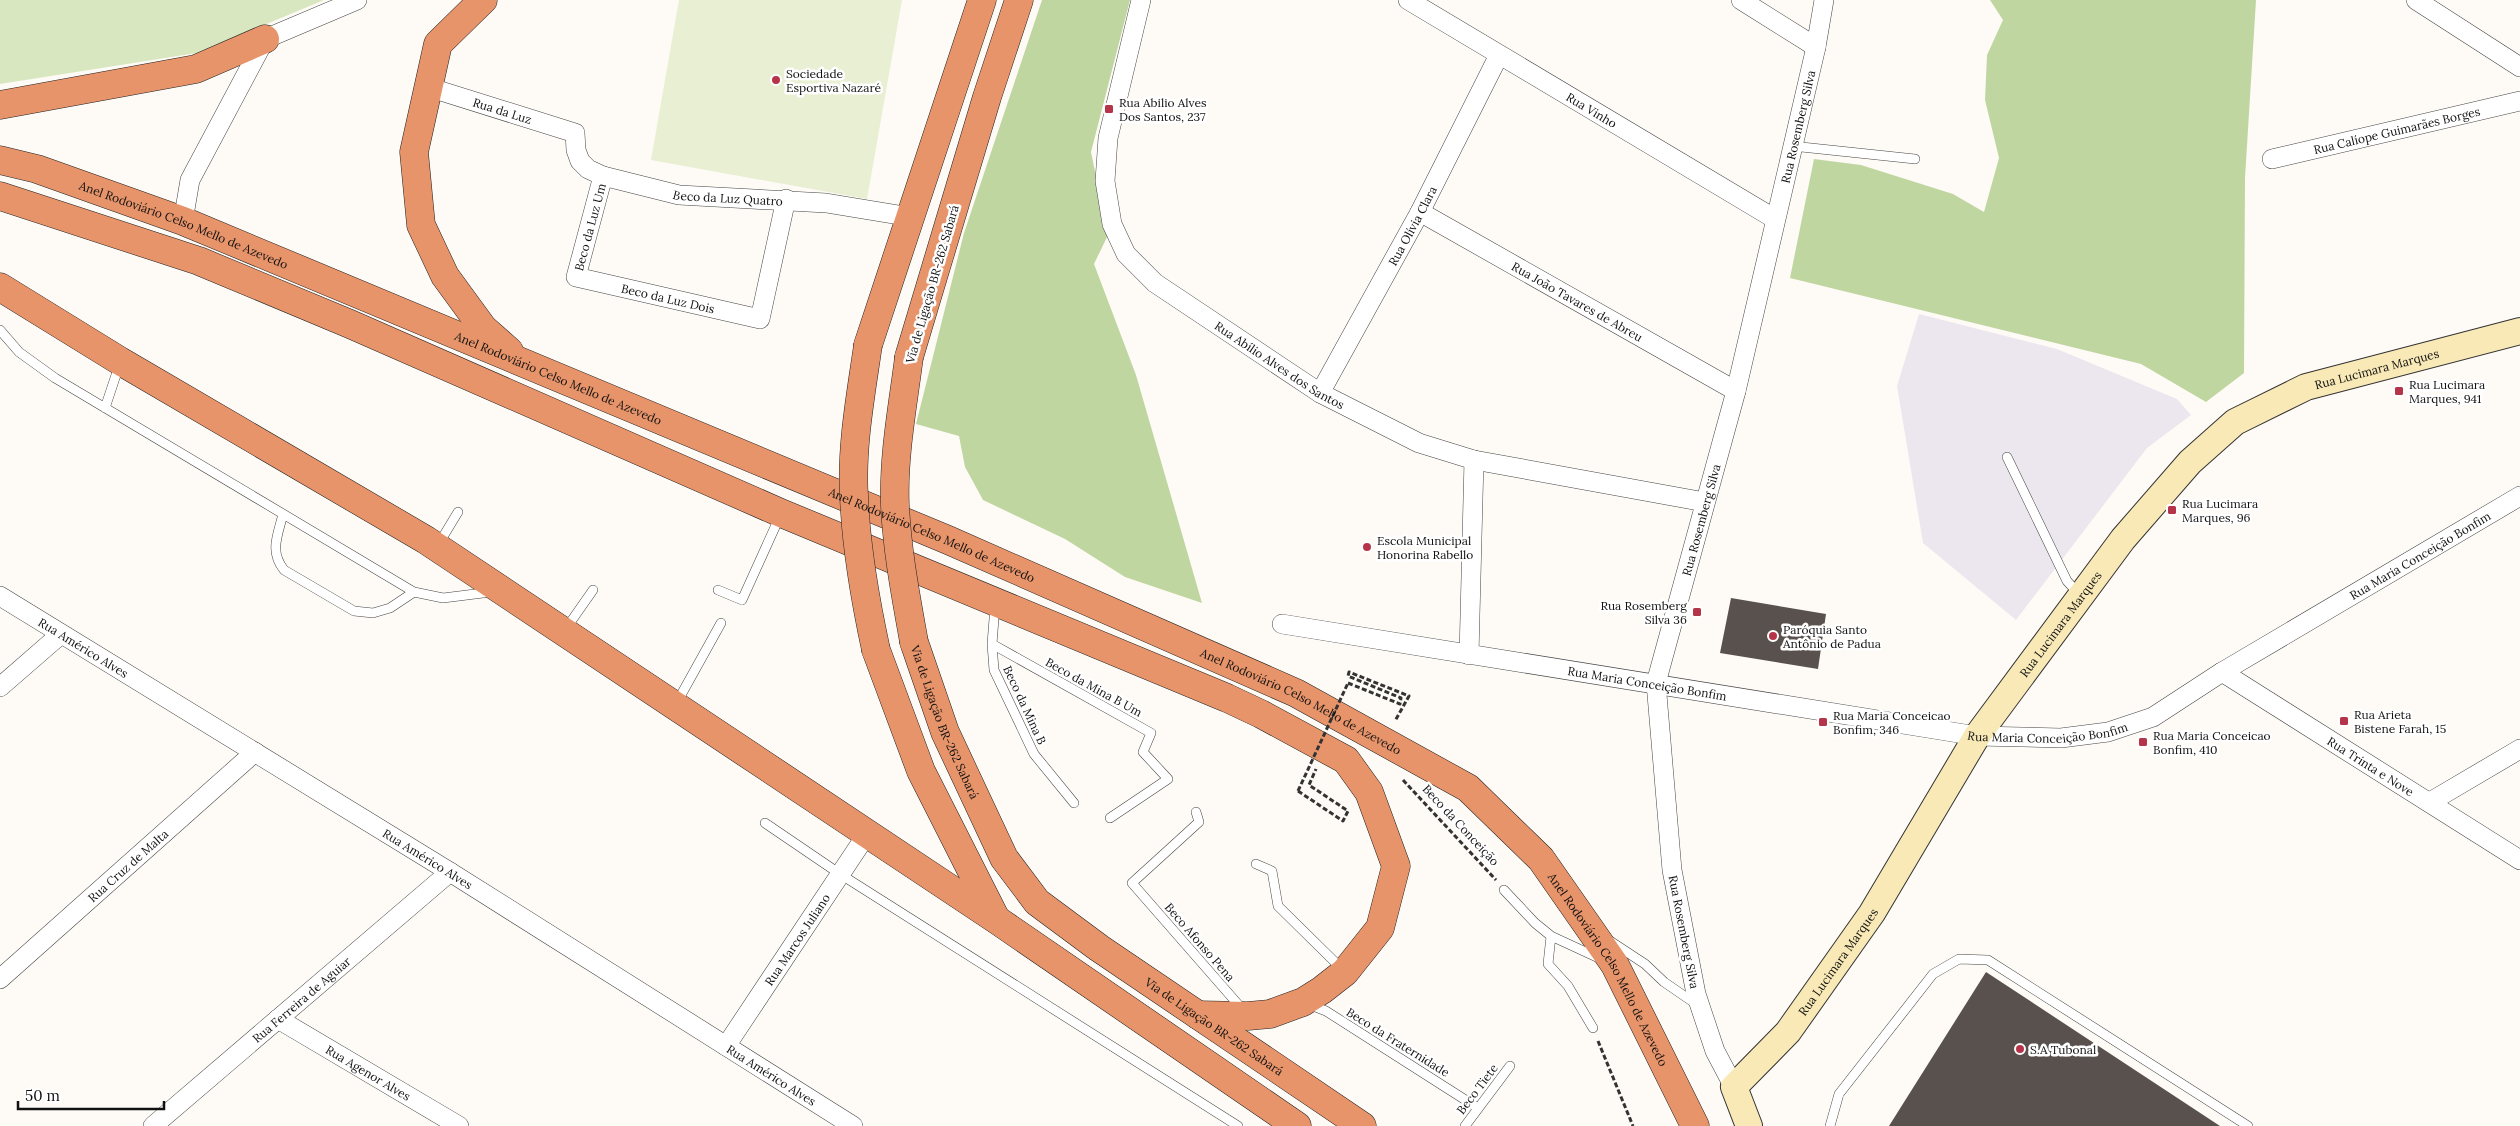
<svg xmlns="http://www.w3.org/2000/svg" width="2520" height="1126" font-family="Lora,serif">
  <rect width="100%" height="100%" fill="#fefbf6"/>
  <path fill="#ece7ee" d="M1919,314L2057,349L2177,399L2191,415L2147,448L2016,620L1923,543L1897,386Z"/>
  <path fill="#d9e7c1" d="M0,0H324L197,53L0,84Z"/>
  <path fill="#c0d6a1" d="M1042,0H1130L1091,152L1108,235L1094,264L1136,375L1202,603L1125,577L1065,539L983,500L965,467L959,436L916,424L964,233Z
    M1990,0H2256L2245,178L2244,373L2206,402L2141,364L1790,278L1814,159L1861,165L1953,194L1984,212L1999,158L1985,100L1987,55L2003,20Z"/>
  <path fill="#e8efd2" d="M679,0H902L867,199L651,160Z"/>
  <path fill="#59514e" d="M1731,598L1826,614L1818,669L1720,653Z
    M1986,972L2220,1126H1889Z"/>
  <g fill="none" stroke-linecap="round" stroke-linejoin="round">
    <g stroke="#444" stroke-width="10">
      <path id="lane" d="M1792,146L1915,159
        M0,330L19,352L55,378L414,592L443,598L491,592
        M105,408L120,363
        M2007,457L2067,581L2079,594
        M283,514C278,535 269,551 284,570L354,611L373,613L390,608L414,592
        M438,545L458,512
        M718,590L742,600L780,516
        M995,606L992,644L994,670L1034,754L1074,803
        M565,630L593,590
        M992,644L1151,733L1143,752L1168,779L1110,818
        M676,704L721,623
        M1196,812L1199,822L1132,883L1243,1010
        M765,823L840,874L1238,1126
        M1256,864L1272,871L1278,906L1343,970
        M1504,890L1535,923L1551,936L1603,960
        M1551,936L1548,964L1568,986L1593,1028
        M1610,941L1645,964L1664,982L1696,1004
        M1308,1004L1326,1011L1478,1108
        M1465,1126L1510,1066
        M1830,1126L1839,1094L1933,974L1959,959L1988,960L2248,1126"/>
    </g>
    <g stroke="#444" stroke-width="20">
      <g id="street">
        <path id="s1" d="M1141,0L1108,138L1105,181L1112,224L1126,254L1155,283L1320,393L1419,443L1474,460L1705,502"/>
        <path id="s2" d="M1408,0L1775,219"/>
        <path d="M1741,0L1816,47"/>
        <path d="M2416,0L2520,67"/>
        <path id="s3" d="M428,87L575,133L576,150L580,161L588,169L603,176L679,195L826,203L911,217"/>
        <path id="s4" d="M2272,159L2520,101"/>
        <path id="s5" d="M603,176L576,277L760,319L786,199"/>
        <path id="s6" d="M1420,212L1736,391"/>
        <path d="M183,221L190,180L265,39L357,0"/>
        <path id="s7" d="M1320,393L1420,212L1499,55"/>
        <path id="s8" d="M0,596L450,872L853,1126"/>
        <path id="s9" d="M1282,624L1977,736L2061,738L2108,732L2153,717L2222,672L2520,496"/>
        <path d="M1469,655L1474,460"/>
        <path id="s10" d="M2222,672L2520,860"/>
        <path d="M0,687L61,634"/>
        <path d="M2430,802L2520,749"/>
        <path id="s11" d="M0,979L255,752"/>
        <path id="s12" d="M278,1019L459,1126"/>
        <path id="s13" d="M726,1046L867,834"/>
        <path id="s14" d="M1734,1087L1715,1051L1696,994L1672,870L1656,683L1736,391L1816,47L1824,0"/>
        <path id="s15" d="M153,1126L450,872"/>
      </g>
    </g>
    <g stroke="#333" stroke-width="28">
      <g id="secondary">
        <path id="s16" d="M1749,1126L1734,1087L1788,1032L1872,913L1977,736L2123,539L2190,462L2235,422L2306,387L2520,331"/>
      </g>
    </g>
    <g stroke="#222" stroke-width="29">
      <g id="highway">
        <path d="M483,0L438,44L414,152L421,225L445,276L483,328L509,351"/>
        <path d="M0,105L196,69L265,39"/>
        <path id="s17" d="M0,160L37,169L183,221L948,540L1296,693L1468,788L1541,859L1615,965L1695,1126"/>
        <path d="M0,196L199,261L350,324L781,513L1227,698L1261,714L1346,760L1369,792L1396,866L1380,928L1345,972L1322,990L1303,1002L1270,1014L1248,1016L1198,1015"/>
        <path d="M0,287L120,361L426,540L997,920L1297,1126"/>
        <path d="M868,345L982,0"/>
        <path d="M909,357L987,97L1019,0"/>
        <path id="s18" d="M914,642L945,732L1004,858L1037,902L1099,948L1362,1126"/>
        <path d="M876,650L921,771L996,919"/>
      </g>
    </g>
    <path stroke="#333" stroke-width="3" stroke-dasharray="5 2.5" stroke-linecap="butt" d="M1348,683L1400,704L1401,698L1348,676L1349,672L1409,696L1395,721
      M1403,780L1496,880
      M1298,791L1343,821L1348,811L1309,785L1316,769
      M1598,1041L1633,1126"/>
    <use href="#lane" stroke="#fff" stroke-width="9"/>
    <use href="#street" stroke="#fff" stroke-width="19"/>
    <use href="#secondary" stroke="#f8e9b7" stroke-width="26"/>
    <use href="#highway" stroke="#e7946a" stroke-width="28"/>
    <g stroke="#222" stroke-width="29" stroke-linecap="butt">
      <path id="highway-bridge" d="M868,345C861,394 851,446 854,496C856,549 865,599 876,650
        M909,357C903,405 893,456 895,505C897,551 906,597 914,642"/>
    </g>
    <path stroke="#333" stroke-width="3" stroke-dasharray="5 2.5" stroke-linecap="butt" d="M1298,791L1348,683"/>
    <use href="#highway-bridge" stroke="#e7946a" stroke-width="28"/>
  </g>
  <g fill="#b6344a" stroke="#fff" stroke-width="2">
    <circle cx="776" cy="80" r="5"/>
    <rect x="1104" y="104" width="10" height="10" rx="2.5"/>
    <rect x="2394" y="386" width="10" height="10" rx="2.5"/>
    <rect x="2167" y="505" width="10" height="10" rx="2.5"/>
    <circle cx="1367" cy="547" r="5"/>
    <rect x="1692" y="607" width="10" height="10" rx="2.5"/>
    <circle cx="1773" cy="636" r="5"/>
    <rect x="2339" y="716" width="10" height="10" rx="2.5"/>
    <rect x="1818" y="717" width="10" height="10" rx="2.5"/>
    <rect x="2138" y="737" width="10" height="10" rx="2.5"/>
    <circle cx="2020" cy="1049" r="5"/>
  </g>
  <g text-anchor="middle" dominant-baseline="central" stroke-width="5" stroke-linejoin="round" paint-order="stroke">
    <g font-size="12" fill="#111" stroke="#fff" text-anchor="start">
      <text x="786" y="73">Sociedade<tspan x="786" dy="14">Esportiva Nazaré</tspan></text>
      <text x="1119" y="102">Rua Abilio Alves<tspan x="1119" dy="14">Dos Santos, 237</tspan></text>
      <text x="2409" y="384">Rua Lucimara<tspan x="2409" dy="14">Marques, 941</tspan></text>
      <text x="2182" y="503">Rua Lucimara<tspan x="2182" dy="14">Marques, 96</tspan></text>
      <text x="1377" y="540">Escola Municipal<tspan x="1377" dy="14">Honorina Rabello</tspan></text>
      <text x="1687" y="605" text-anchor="end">Rua Rosemberg<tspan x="1687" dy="14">Silva 36</tspan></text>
      <text x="1783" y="629">Paróquia Santo<tspan x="1783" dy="14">Antônio de Padua</tspan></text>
      <text x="2354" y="714">Rua Arieta<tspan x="2354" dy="14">Bistene Farah, 15</tspan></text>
      <text x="1833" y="715">Rua Maria Conceicao<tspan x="1833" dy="14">Bonfim, 346</tspan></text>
      <text x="2153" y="735">Rua Maria Conceicao<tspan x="2153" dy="14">Bonfim, 410</tspan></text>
      <text x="2030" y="1049">S.A Tubonal</text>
    </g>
    <g font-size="12" fill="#111" stroke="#fff">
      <text stroke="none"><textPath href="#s3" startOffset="78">Rua da Luz</textPath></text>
      <text stroke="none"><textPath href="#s2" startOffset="214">Rua Vinho</textPath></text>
      <text stroke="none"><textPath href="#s14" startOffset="989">Rua Rosemberg Silva</textPath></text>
      <text stroke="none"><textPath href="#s4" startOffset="128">Rua Calíope Guimarães Borges</textPath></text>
      <text stroke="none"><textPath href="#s3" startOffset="338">Beco da Luz Quatro</textPath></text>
      <text stroke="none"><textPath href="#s17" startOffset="195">Anel Rodoviário Celso Mello de Azevedo</textPath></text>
      <text stroke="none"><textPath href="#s7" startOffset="191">Rua Olívia Clara</textPath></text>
      <text transform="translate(590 227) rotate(-75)">Beco da Luz Um</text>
      <text transform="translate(932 284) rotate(-74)">Via de Ligação BR-262 Sabará</text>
      <text stroke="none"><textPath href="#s5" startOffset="199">Beco da Luz Dois</textPath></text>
      <text stroke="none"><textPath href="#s6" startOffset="181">Rua João Tavares de Abreu</textPath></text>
      <text stroke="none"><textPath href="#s1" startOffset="452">Rua Abílio Alves dos Santos</textPath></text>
      <text stroke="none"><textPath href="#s16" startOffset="1030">Rua Lucimara Marques</textPath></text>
      <text stroke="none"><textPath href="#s17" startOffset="600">Anel Rodoviário Celso Mello de Azevedo</textPath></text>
      <text stroke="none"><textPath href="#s14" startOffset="584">Rua Rosemberg Silva</textPath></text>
      <text stroke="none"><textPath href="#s17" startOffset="1005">Anel Rodoviário Celso Mello de Azevedo</textPath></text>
      <text stroke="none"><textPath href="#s9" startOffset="1195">Rua Maria Conceição Bonfim</textPath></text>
      <text stroke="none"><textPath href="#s16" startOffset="610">Rua Lucimara Marques</textPath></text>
      <text stroke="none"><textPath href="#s8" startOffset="98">Rua Américo Alves</textPath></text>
      <text stroke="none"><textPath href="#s9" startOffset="370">Rua Maria Conceição Bonfim</textPath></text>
      <text transform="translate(1094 687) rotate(29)">Beco da Mina B Um</text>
      <text stroke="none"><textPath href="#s17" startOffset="1410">Anel Rodoviário Celso Mello de Azevedo</textPath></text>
      <text transform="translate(1025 705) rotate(65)">Beco da Mina B</text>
      <text stroke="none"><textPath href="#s18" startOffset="86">Via de Ligação BR-262 Sabará</textPath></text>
      <text stroke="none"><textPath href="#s9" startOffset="775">Rua Maria Conceição Bonfim</textPath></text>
      <text stroke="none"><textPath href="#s10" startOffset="176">Rua Trinta e Nove</textPath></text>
      <text transform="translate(1461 825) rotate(47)">Beco da Conceição</text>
      <text stroke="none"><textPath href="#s8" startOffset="502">Rua Américo Alves</textPath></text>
      <text stroke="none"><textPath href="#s11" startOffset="171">Rua Cruz de Malta</textPath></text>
      <text transform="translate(1684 932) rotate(79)">Rua Rosemberg Silva</text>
      <text stroke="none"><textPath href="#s13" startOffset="128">Rua Marcos Juliano</textPath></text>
      <text transform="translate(1200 942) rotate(49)">Beco Afonso Pena</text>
      <text stroke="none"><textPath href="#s16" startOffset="205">Rua Lucimara Marques</textPath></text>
      <text stroke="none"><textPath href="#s17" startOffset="1830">Anel Rodoviário Celso Mello de Azevedo</textPath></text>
      <text stroke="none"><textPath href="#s15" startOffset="195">Rua Ferreira de Aguiar</textPath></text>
      <text stroke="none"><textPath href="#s18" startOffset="506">Via de Ligação BR-262 Sabará</textPath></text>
      <text transform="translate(1398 1042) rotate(32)">Beco da Fraternidade</text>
      <text stroke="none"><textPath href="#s12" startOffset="105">Rua Agenor Alves</textPath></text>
      <text stroke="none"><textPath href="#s8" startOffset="908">Rua Américo Alves</textPath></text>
      <text transform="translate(1477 1089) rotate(-53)">Beco Tiete</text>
    </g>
  </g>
  <path d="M18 1101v8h146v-8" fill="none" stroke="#111111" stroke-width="2.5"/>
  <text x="25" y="1101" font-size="15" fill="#111111" stroke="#ffffff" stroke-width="4" paint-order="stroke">50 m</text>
</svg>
